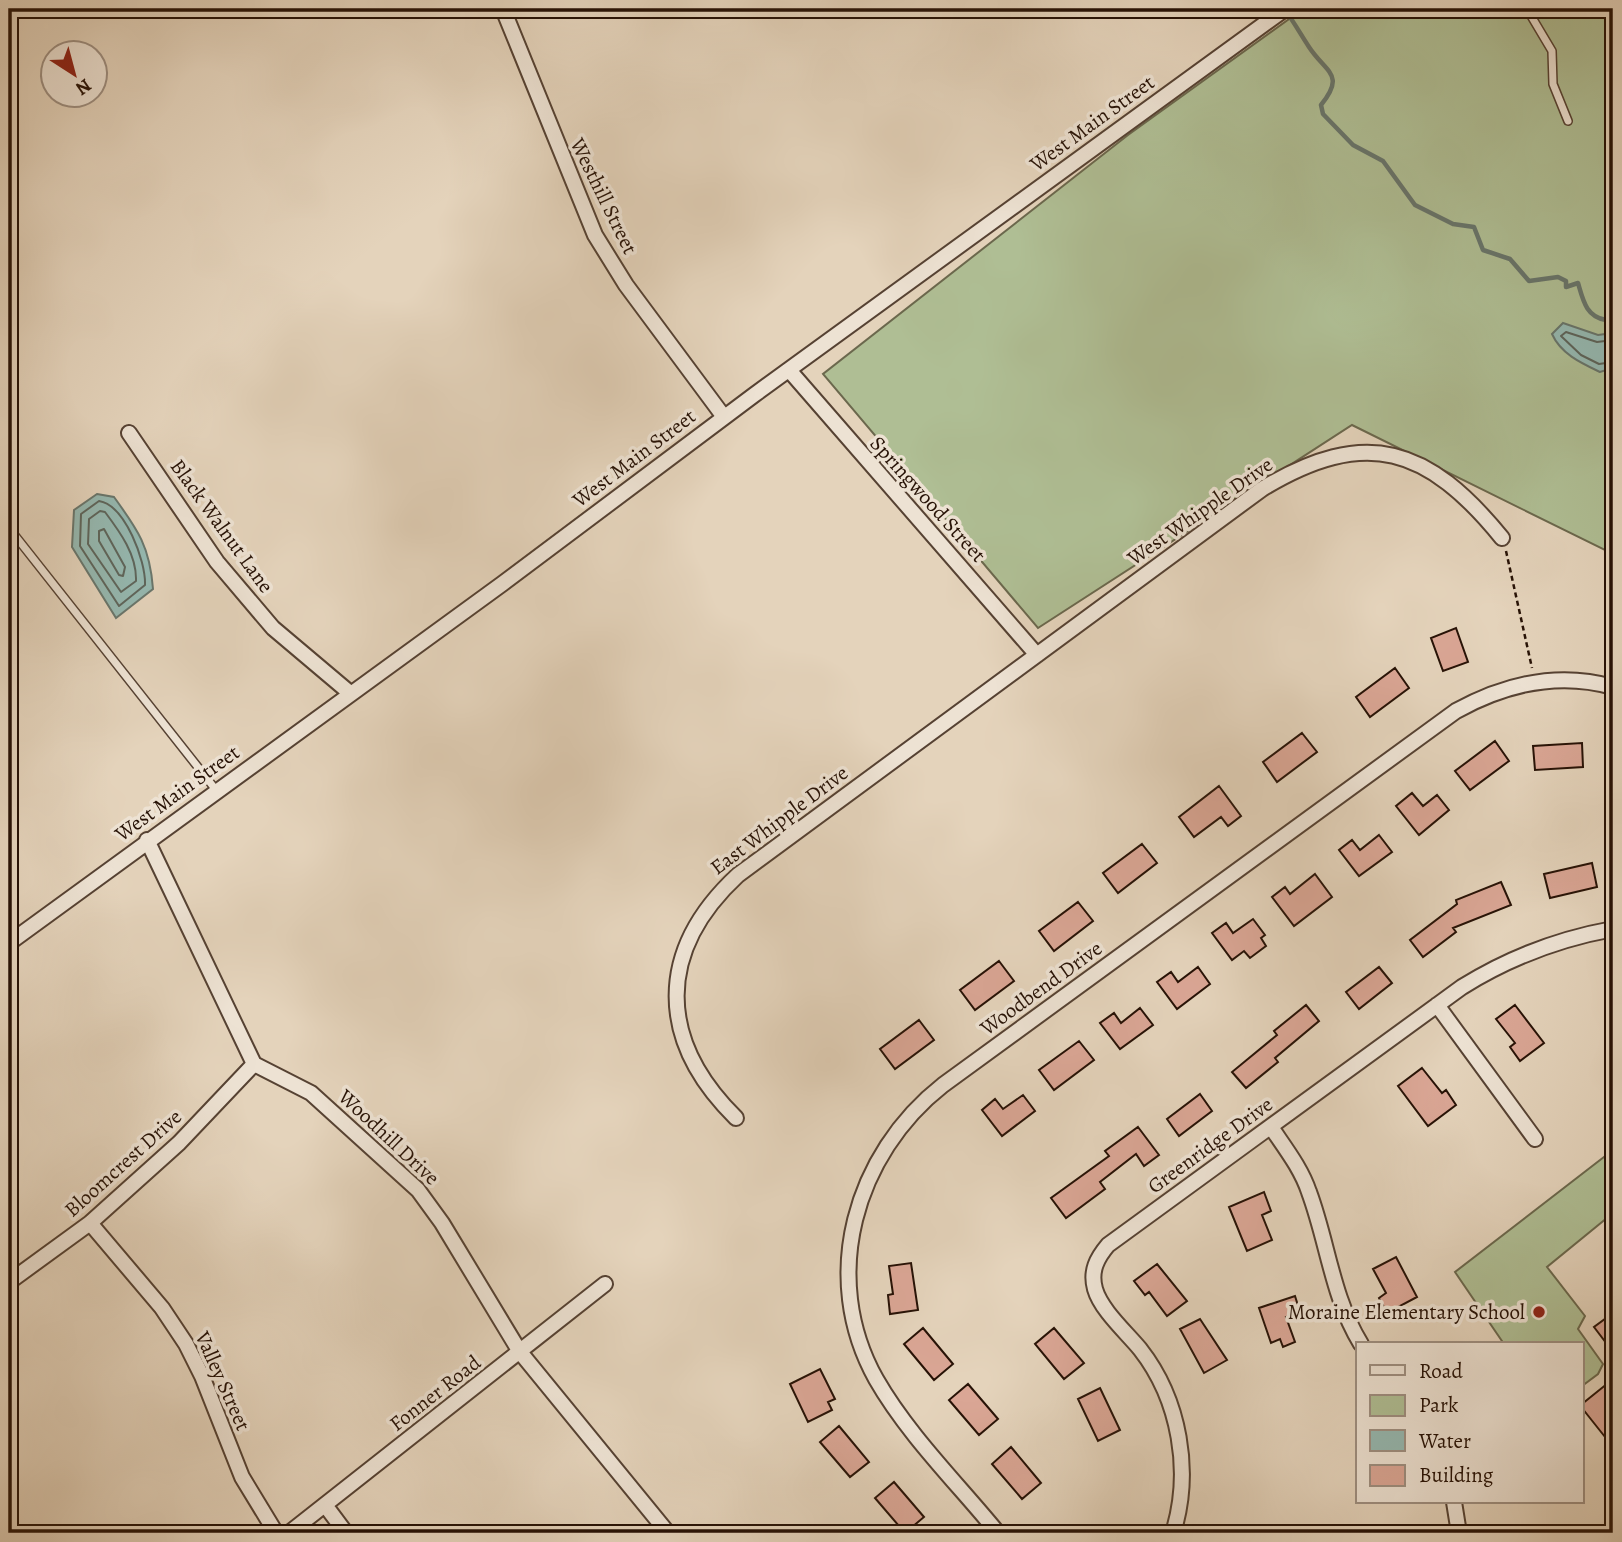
<svg xmlns="http://www.w3.org/2000/svg" width="1622" height="1542" font-family="Alegreya,serif">
  <rect width="100%" height="100%" fill="#e4d3bb"/>
  <filter id="stains"><feTurbulence type="fractalNoise" baseFrequency=".00286" numOctaves="4"/><feColorMatrix values="0 0 0 0 .2 0 0 0 0 .09 0 0 0 0 .02 0 0 0 .5 -.17"/></filter>
  <radialGradient id="worn" r=".72"><stop offset=".6" stop-color="#630" stop-opacity="0"/><stop offset="1" stop-color="#630" stop-opacity=".3"/></radialGradient>
  <path fill="#afbe94" stroke="#6b684d" stroke-width="2" d="M1303,9H1613V554L1352,425L1038,628L823,374L1128,135Z
    M1613,1150V1213L1547,1267L1585,1316L1578,1329L1603,1364L1598,1374L1582,1386V1344H1504L1455,1272Z"/>
  <path fill="#95b8b0" stroke="#69766c" stroke-width="2" d="M1563,323L1598,335L1613,333V368L1600,372C1581,363 1561,354 1552,334Z
    M97,494L114,497C138,530 150,547 153,589L116,618L72,547L74,510Z"/>
  <g fill="none" stroke-linecap="round" stroke-linejoin="round">
    <path stroke="#5e655b" stroke-width="2" d="M1613,340L1597,342L1566,332L1561,336L1581,355L1599,364L1613,362
      M99,501C125,505 146,561 145,585L119,606L80,546L81,514Z
      M100,511L105,512C120,532 137,555 136,581L121,592L88,544L89,519Z
      M104,529L125,567L123,576L119,575L99,541V531Z"/>
    <path stroke="#69766c" stroke-width="4.5" d="M1285,10C1294,22 1301,35 1309,47C1326,73 1346,74 1321,105L1323,114L1353,145L1383,161L1415,205L1453,224L1474,227L1483,250L1510,259L1529,281L1558,277L1566,281V287L1578,283C1583,300 1586,317 1606,320L1613,315"/>
  </g>
  <path fill="#daa695" stroke="#271206" stroke-width="2" d="M1456,628L1468,662L1443,671L1431,638Z
    M1395,668L1409,688L1370,717L1356,697Z
    M1302,733L1317,752L1277,782L1263,762Z
    M1495,741L1509,761L1470,790L1455,771Z
    M1582,743L1583,767L1535,770L1533,746Z
    M1219,786L1241,816L1228,826L1221,817L1194,837L1179,817Z
    M1412,793L1423,806L1437,795L1449,810L1419,835L1396,806Z
    M1379,835L1392,852L1359,876L1339,850L1352,840L1360,850Z
    M1142,844L1157,863L1118,893L1103,873Z
    M1592,863L1597,887L1550,898L1544,874Z
    M1315,874L1332,897L1294,926L1272,897L1285,887L1290,894Z
    M1501,882L1511,905L1453,928L1456,932L1423,957L1410,940L1457,904L1456,900Z
    M1078,902L1093,921L1054,951L1039,931Z
    M1253,919L1265,935L1261,938L1266,946L1250,958L1244,951L1232,960L1212,933L1226,923L1233,933Z
    M999,961L1014,981L975,1010L960,990Z
    M1198,967L1210,984L1177,1009L1157,982L1171,972L1178,982Z
    M1379,967L1392,983L1359,1009L1346,992Z
    M1306,1005L1319,1021L1275,1058L1278,1062L1246,1088L1232,1072L1277,1035L1274,1031Z
    M1515,1005L1544,1043L1520,1061L1510,1047L1515,1043L1496,1019Z
    M1140,1008L1153,1025L1120,1049L1100,1023L1114,1013L1121,1023Z
    M919,1020L934,1040L895,1069L880,1049Z
    M1079,1041L1094,1060L1054,1090L1039,1070Z
    M1422,1068L1442,1093L1446,1090L1456,1105L1428,1126L1398,1086Z
    M1200,1094L1212,1111L1179,1136L1167,1119Z
    M1023,1095L1035,1111L1002,1136L982,1110L995,1099L1003,1109Z
    M1138,1127L1159,1155L1144,1166L1136,1154L1100,1182L1105,1189L1066,1218L1051,1198L1109,1156L1105,1151Z
    M1264,1192L1271,1211L1262,1215L1272,1240L1247,1251L1229,1207Z
    M1396,1257L1417,1297L1387,1313L1379,1298L1386,1293L1373,1269Z
    M911,1263L918,1310L890,1314L888,1295L893,1294L889,1266Z
    M1157,1264L1187,1301L1167,1316L1149,1292L1145,1295L1134,1281Z
    M1295,1296L1300,1312L1286,1317L1295,1342L1283,1347L1280,1339L1271,1343L1259,1308Z
    M1613,1313V1352L1594,1327Z
    M1200,1319L1227,1360L1204,1373L1180,1329Z
    M923,1328L953,1364L934,1380L904,1344Z
    M1054,1328L1084,1363L1064,1379L1035,1344Z
    M820,1369L835,1399L828,1402L832,1410L808,1422L790,1384Z
    M1613,1379V1447L1582,1408V1404Z
    M968,1384L998,1419L979,1435L949,1400Z
    M1100,1388L1120,1430L1098,1441L1078,1399Z
    M839,1426L869,1462L850,1477L820,1442Z
    M1011,1447L1041,1483L1022,1499L992,1464Z
    M894,1482L924,1517L905,1533L875,1498Z"/>
  <g fill="none" stroke-linecap="round" stroke-linejoin="round">
    <g stroke="#564233" stroke-width="10">
      <path id="lane" d="M1527,9L1552,51L1553,84L1568,121
        M9,528L216,790"/>
    </g>
    <g stroke="#564233" stroke-width="18">
      <path id="street" d="M503,9L595,235L626,285L724,417
        M789,370L1037,655
        M129,433L217,562L273,628L350,693
        M147,840L254,1064L311,1093L418,1190L442,1223L520,1352L668,1533
        M9,943L502,584L754,395L1285,9
        M1437,1005L1535,1139
        M736,1118C657,1040 656,951 738,875L1262,489C1366,426 1428,447 1502,538
        M1271,1127C1285,1148 1301,1168 1309,1192C1328,1243 1332,1297 1361,1344
        M90,1223L162,1308L186,1344L202,1376L242,1477L276,1533
        M9,1282L90,1223L179,1143L254,1064
        M1454,1502L1459,1533
        M325,1505L346,1533
        M289,1533L605,1284
        M998,1533C958,1484 908,1435 876,1379C819,1277 855,1154 943,1085L1456,711C1505,684 1557,671 1613,687
        M1173,1533C1192,1472 1180,1400 1140,1349C1126,1332 1101,1310 1095,1289C1090,1271 1097,1258 1108,1245L1462,987C1510,957 1558,939 1613,929"/>
    </g>
    <path stroke="#271206" stroke-width="2.5" stroke-dasharray="5 3.5" stroke-linecap="butt" d="M1506,551L1532,668"/>
    <use href="#lane" stroke="#ede2d3" stroke-width="7"/>
    <use href="#street" stroke="#ede2d3" stroke-width="14"/>
  </g>
  <circle fill="#8f2418" stroke="#ede2d3" stroke-width="2.5" cx="1539" cy="1312" r="7"/>
  <g text-anchor="middle" dominant-baseline="central" stroke-width="7" stroke-linejoin="round" paint-order="stroke">
    <g font-size="21" fill="#271206" stroke="#ede2d3">
      <text transform="translate(1092 123) rotate(-36)">West Main Street</text>
      <text transform="translate(604 196) rotate(64)">Westhill Street</text>
      <text transform="translate(634 458) rotate(-37)">West Main Street</text>
      <text transform="translate(928 499) rotate(48)">Springwood Street</text>
      <text transform="translate(1200 511) rotate(-35)">West Whipple Drive</text>
      <text transform="translate(222 526) rotate(54)">Black Walnut Lane</text>
      <text transform="translate(177 793) rotate(-36)">West Main Street</text>
      <text transform="translate(779 820) rotate(-37)">East Whipple Drive</text>
      <text transform="translate(1041 988) rotate(-36)">Woodbend Drive</text>
      <text transform="translate(389 1137) rotate(43)">Woodhill Drive</text>
      <text transform="translate(1210 1145) rotate(-36)">Greenridge Drive</text>
      <text transform="translate(123 1163) rotate(-42)">Bloomcrest Drive</text>
      <text transform="translate(223 1381) rotate(66)">Valley Street</text>
      <text transform="translate(435 1393) rotate(-38)">Fonner Road</text>
    </g>
    <g font-size="21" fill="#271206" stroke="#ede2d3" text-anchor="end">
      <text x="1525" y="1312">Moraine Elementary School</text>
    </g>
  </g>
  <rect width="1622" height="1542" fill="none" stroke="#e4d3bb" stroke-width="35"/>
  <rect x="10" y="10" width="1601" height="1521" fill="none" stroke="#271206" stroke-width="3.5"/>
  <rect x="18" y="18" width="1587" height="1507" fill="none" stroke="#271206" stroke-width="2"/>
  <rect x="1356" y="1342" width="228" height="161" fill="#ede2d3" stroke="#9e8f81" stroke-width="2"/>
  <rect x="1370" y="1365" width="35" height="10" fill="#ede2d3" stroke="#9e8f81" stroke-width="2"/>
  <text x="1419" y="1378" font-size="21" fill="#271206">Road</text>
  <rect x="1370" y="1395" width="35" height="21" fill="#afbe94" stroke="#9e8f81" stroke-width="2"/>
  <text x="1419" y="1412" font-size="21" fill="#271206">Park</text>
  <rect x="1370" y="1430" width="35" height="21" fill="#95b8b0" stroke="#9e8f81" stroke-width="2"/>
  <text x="1419" y="1448" font-size="21" fill="#271206">Water</text>
  <rect x="1370" y="1465" width="35" height="21" fill="#daa695" stroke="#9e8f81" stroke-width="2"/>
  <text x="1419" y="1482" font-size="21" fill="#271206">Building</text>
  <g transform="translate(74 74) rotate(144)"><circle r="33" fill="#ede2d3" stroke="#9e8f81" stroke-width="2"/>
  <path d="M0-5L12 26L0 18L-12 26Z" fill="#8f2418"/>
  <text y="-10" font-size="19" font-weight="bold" text-anchor="middle" fill="#271206">N</text>
  </g>
  <rect width="100%" height="100%" filter="url(#stains)"/>
  <rect width="100%" height="100%" fill="url(#worn)"/>
</svg>
